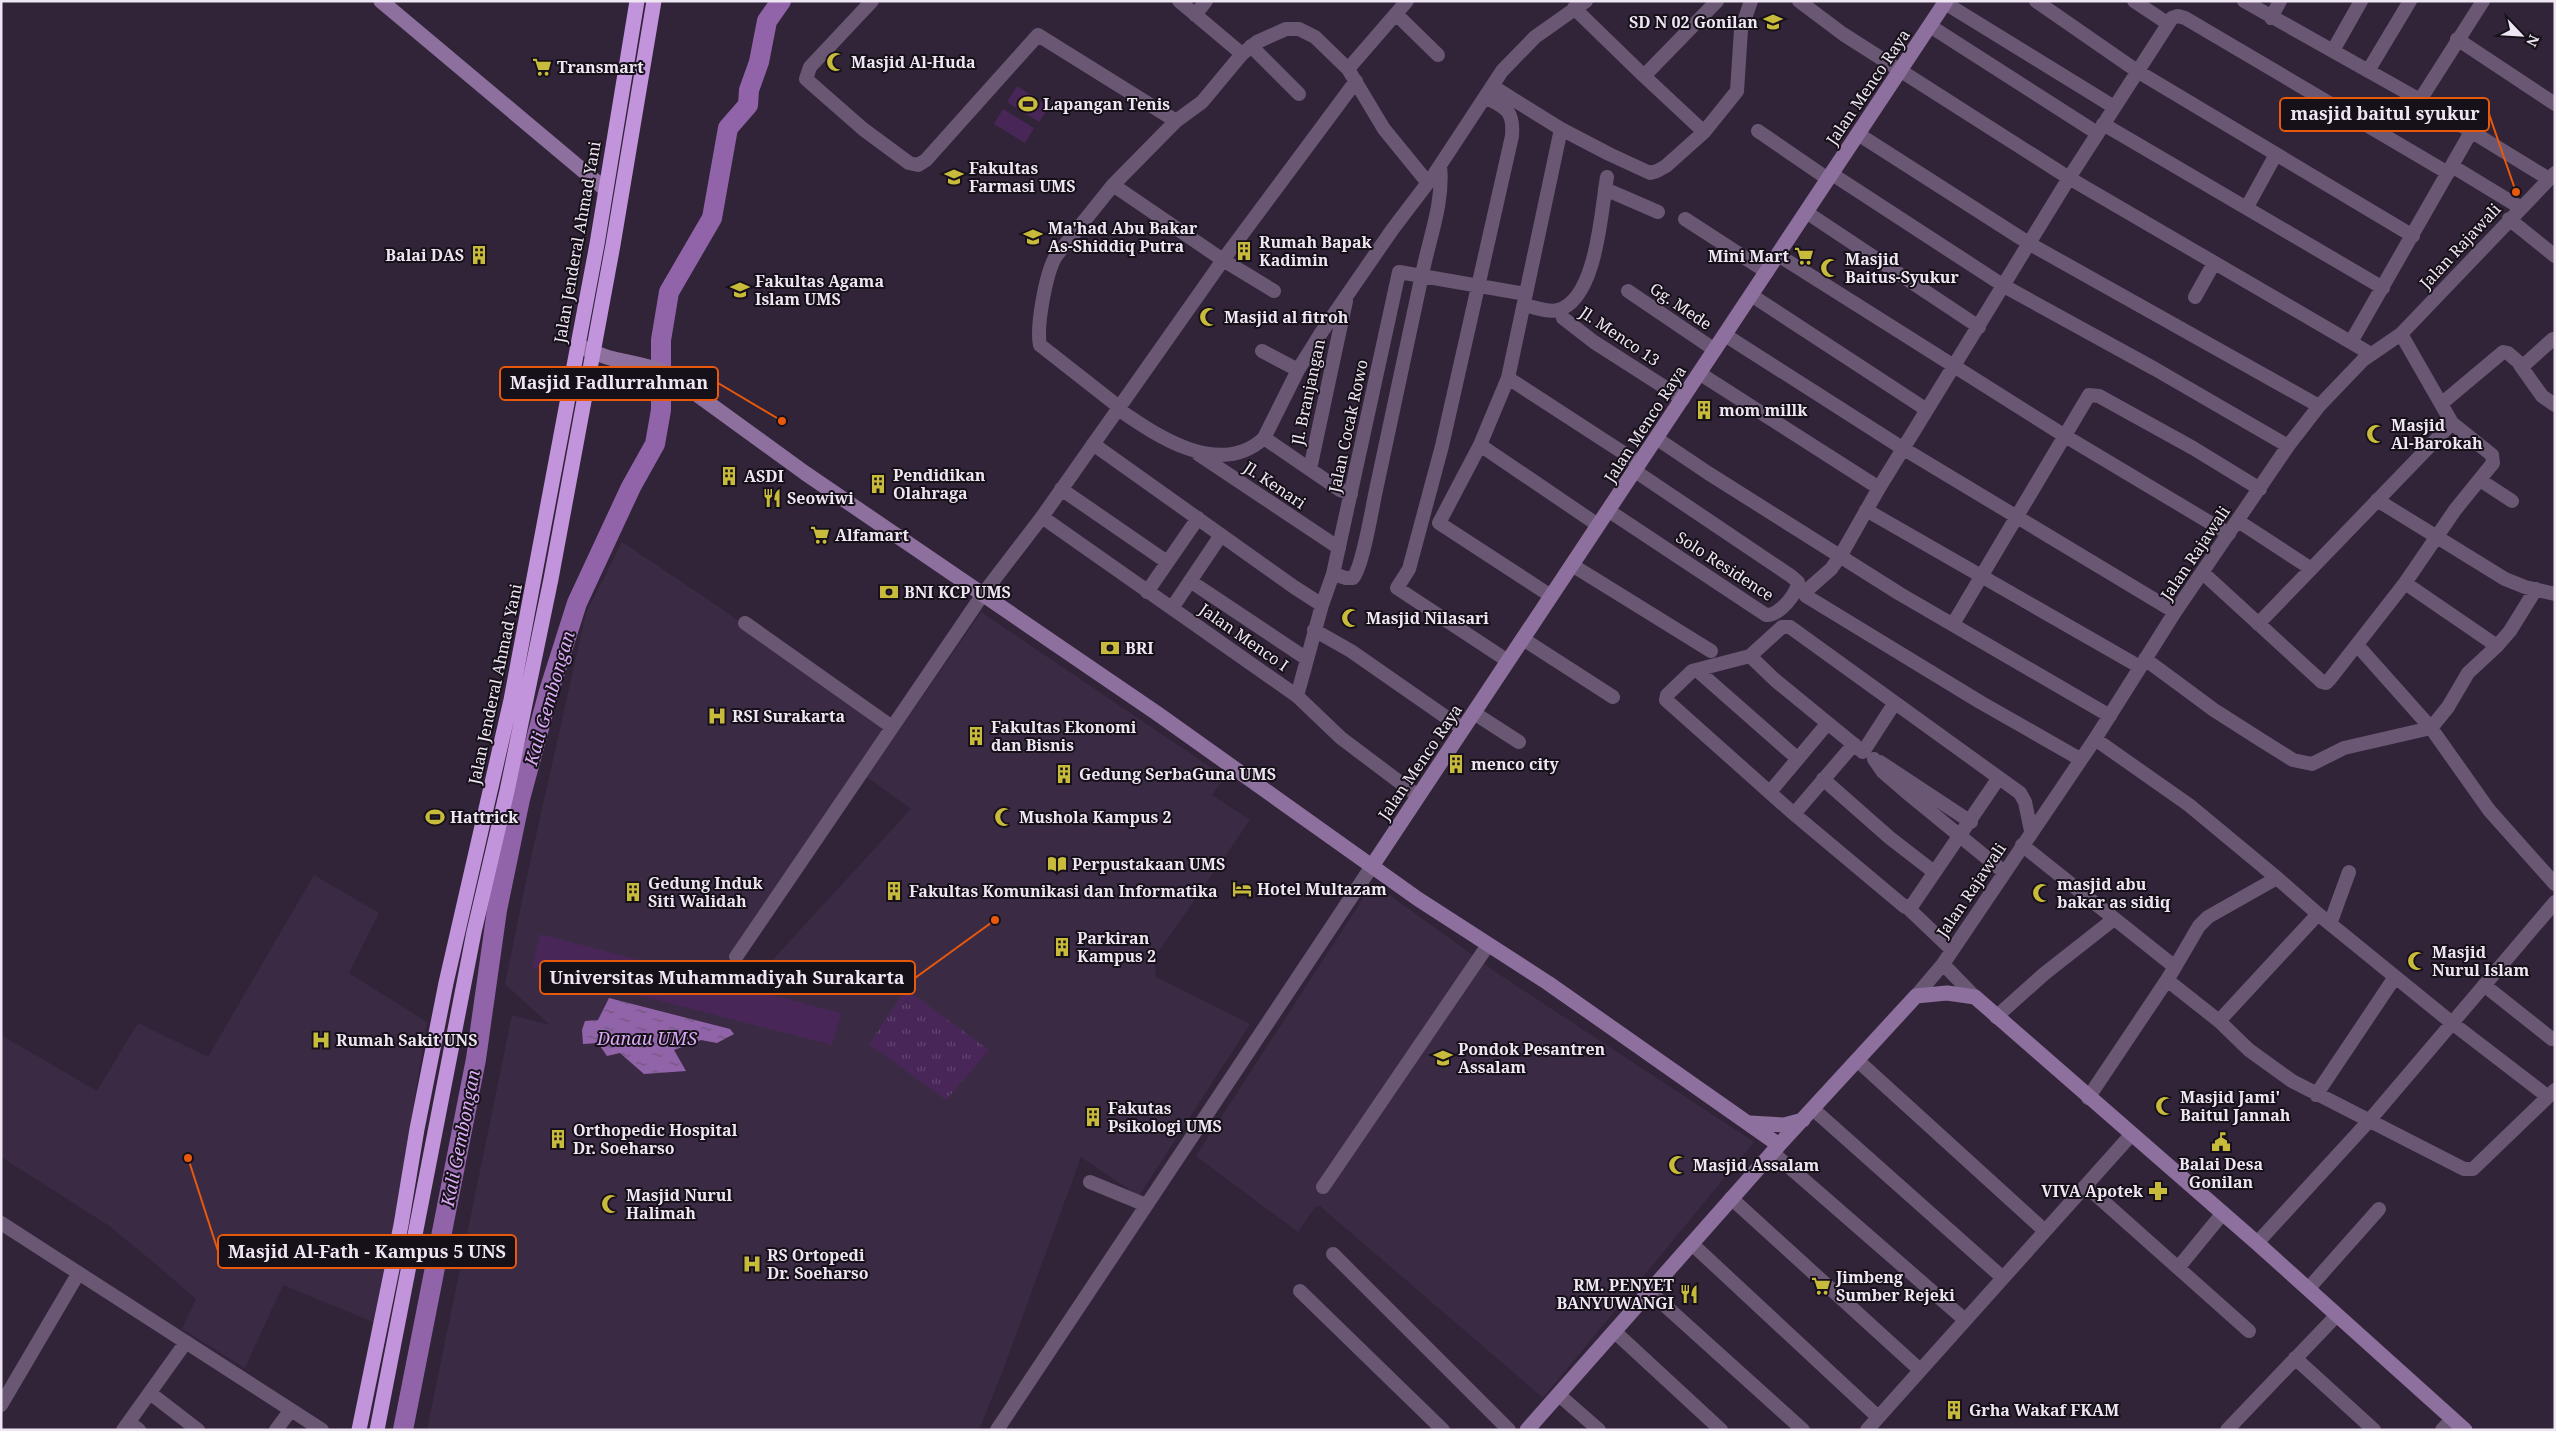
<svg xmlns="http://www.w3.org/2000/svg" width="2556" height="1431" font-family="'Noto Serif',serif">
  <defs>
    <pattern id="grass-tufts" width="24" height="20" patternUnits="userSpaceOnUse" patternTransform="scale(1.25)"><rect width="24" height="20" fill="#482758"/><path d="M3 7l-1-3M5 7V3M7 7l1-3M15 17l-1-3M17 17v-4M19 17l1-3" fill="none" stroke="#634670"/></pattern>
    <pattern id="water-ripples" width="26" height="14" patternUnits="userSpaceOnUse" patternTransform="scale(1.25)"><rect width="26" height="14" fill="#9164a9"/><path d="M2 4q2-2 4 0t4 0M15 11q2-2 4 0t4 0" fill="none" stroke="#70567e"/></pattern>
  </defs>
  <rect width="100%" height="100%" fill="#312438"/>
  <path fill="#3b2a44" d="M622,542L722,609L888,729L733,955L719,966L757,977L911,809L867,777L981,612L1225,777L1212,795L1250,820L1154,958L1156,977L1250,1024L1139,1196L1081,1157L1003,1370L979,1430H427L512,1015L550,1025L505,984L529,867L586,613Z
    M314,875L379,913L349,973L427,1022L378,1324L283,1285L245,1368L182,1329L196,1299L157,1265L108,1225L1,1157V1035L97,1091L138,1023L208,1057Z
    M1373,883L1500,975L1754,1142L1543,1398L1320,1206H1316L1298,1232L1196,1156Z"/>
  <path fill="url(#grass-tufts)" d="M906,989L989,1050L946,1100L869,1044Z"/>
  <path fill="#482758" d="M1017,86L1049,107L1039,122L1007,102Z
    M1003,109L1034,128L1025,143L994,124Z
    M540,934L841,1013L832,1045L532,968Z"/>
  <path fill="url(#water-ripples)" d="M609,998L730,1029L734,1034L717,1043L701,1040L674,1050L686,1071L644,1074L620,1053L607,1056L598,1043L583,1044L582,1030L585,1021L598,1020Z"/>
  <g fill="none" stroke-linecap="round" stroke-linejoin="round">
    <path stroke="#9164a9" stroke-width="20" d="M403,1430L476,1059L497,910L520,799L549,691L577,603L631,487L655,444L661,410V340L669,292L712,218L728,128L748,105L749,90L759,62L767,21L781,1"/>
    <path stroke="#6a5774" stroke-width="14" d="M872,1L810,67L806,79L863,129L909,163L918,165L926,160L1038,35L1176,121
      M1179,1L1242,54
      M1799,1L1843,34L2069,178L2371,354
      M2036,1L2137,71L2413,236
      M2134,1L2167,23
      M2244,1L2420,100L2483,1
      M1945,3L2114,107
      M1574,8L1644,76L1717,1
      M1396,14L1438,55
      M1195,15L1206,1
      M2271,18L2280,1
      M1930,26L2097,133
      M2457,39L2555,104
      M1251,46L1299,94
      M2335,47L2361,1
      M1348,69L1407,1
      M2368,71L2410,1
      M1644,76L1704,132
      M1492,86L1561,129L1609,154L1650,173L1657,171L1666,166L1704,132L1737,91L1741,30L1751,1
      M1485,97C1506,108 1514,110 1512,136L1442,446L1409,569L1397,588L1508,661
      M2420,100L2549,179
      M2103,124L2383,288
      M1758,131L1828,179
      M1858,134L2030,244L2319,406
      M1440,166C1444,200 1430,237 1423,270C1407,344 1391,417 1376,490C1372,508 1363,566 1353,578H1346L1333,574L1399,272L1526,294
      M2452,166L2521,208
      M1832,174L2004,286L2155,369L2288,446
      M1113,185L1223,260L1274,291
      M1605,189L1658,212
      M2247,207L2275,156
      M1806,212L1979,327
      M1685,219L1767,272
      M2509,219L2555,256
      M1778,255L2065,436L2229,534
      M1628,291L1715,350
      M1751,295L1927,410
      M2195,297L2214,263
      M1524,305C1533,307 1549,313 1558,310C1597,299 1601,211 1607,177
      M1563,318L1594,342L1683,399
      M1725,335L1899,446L2175,612
      M2351,342L2471,132
      M1262,351L1298,370
      M2520,365L2542,396L2555,405
      M1699,373L1879,488
      M1508,378L1639,463
      M2441,404L2503,352L2508,353L2523,366L2553,339
      M1119,407L1040,345C1036,327 1046,272 1056,256L1113,185L1176,121L1202,102L1242,54L1257,42L1286,29H1299L1315,37L1348,69L1384,129L1428,183
      M1118,409C1157,436 1220,479 1264,438L1298,370L1321,333L1392,230L1433,176L1502,71L1535,37L1586,1
      M1264,438L1340,490L1351,494
      M1656,438L1708,473L1900,594L2110,716
      M1093,444L1294,587L1322,605L1297,696
      M1480,445L1598,525
      M1198,454L1339,548
      M1310,469L1346,301
      M2480,480L2512,501
      M1061,489L1167,562
      M2377,500L2505,579L2525,587L2555,594
      M1866,510L2140,667
      M1609,511L1766,615C1779,616 1797,594 1798,582L1791,576L1635,471
      M1042,517L1297,696L1341,738L1418,796
      M2238,521L2310,568
      M1572,565L1711,651
      M2203,573L2322,682L2326,683L2330,679L2405,583L2455,510L2493,463L2492,455L2452,423L2401,334
      M1190,581L1307,659
      M2405,583L2497,646
      M1147,592L1198,518
      M1551,596L1439,523L1480,445L1508,378L1561,129
      M1322,605L1333,574
      M1172,608L1221,535
      M745,623L892,727
      M1953,624L2089,395L2099,396L2193,448L2260,489
      M2258,624L2452,423
      M1314,630L1351,651L1463,729
      M1523,639L1613,697
      M2358,646L2431,728L2489,810L2555,884
      M1750,656L1692,671L1667,695L1666,700L1794,814L1905,907L1913,904L1998,779
      M2145,659L2214,710L2261,740L2293,760L2312,764L2344,748L2431,728L2448,707L2468,673L2497,646L2510,631L2536,589
      M1698,671L1798,759
      M1894,704L1863,752L1775,680L1750,656L1782,627H1790L2020,793L2025,802L2031,831
      M1474,713L1519,742
      M2095,739L2189,805L2277,878
      M1874,759L1883,772L1905,791L2004,872
      M2080,759L1980,702L1806,596V591L1831,569L1841,555L1879,488L2069,178L2172,18L2178,16L2185,18L2448,173
      M1880,762L1971,822
      M1823,779L1890,838L1934,872
      M1770,792L1827,724
      M1794,814L1854,744
      M2022,845L2175,967L2167,980L2219,1021L2249,1050L2292,1081L2464,1169H2473L2555,1090
      M1908,908L1952,950
      M2318,914L2452,1023L2547,1096
      M2330,924L2349,872
      M736,957L983,594L1042,517L1223,260L1356,81
      M1943,964L1975,997
      M2175,967L2199,926L2208,917L2277,878L2318,914L2219,1021
      M2484,985L2552,1039
      M1916,996L1943,964L2095,739L2175,612L2288,446L2319,406L2363,360L2401,334L2555,173
      M1996,1017L2044,974L2114,919
      M1857,1060L2045,1231
      M2316,1095L2395,977
      M2088,1098L2167,980
      M1813,1109L2003,1278
      M1772,1152L1965,1320
      M1090,1182L1146,1205
      M2086,1186L2249,1331
      M1323,1187L1488,945
      M1731,1198L1920,1370
      M1,1223L322,1430
      M2257,1243L2368,1122L2555,902
      M1692,1244L1878,1417
      M1333,1254L1509,1430
      M2178,1268L2223,1213
      M2308,1289L2379,1209
      M1300,1291L1443,1430
      M1650,1292L1803,1430
      M1615,1332L1721,1430
      M2295,1358L2374,1430
      M150,1393L198,1430
      M1559,1395L1599,1430
      M1,1405L78,1274
      M129,1422L139,1430
      M123,1430L186,1342
      M276,1430L290,1411
      M997,1430L1372,866
      M1867,1430L2131,1135
      M2227,1430L2337,1315
      M2442,1430L2452,1419"/>
    <path stroke="#8e709e" stroke-width="15" d="M381,1L605,189
      M581,347C592,351 603,357 614,359C640,365 674,369 692,391L805,473L1158,714L1418,899L1548,983L1779,1145L1527,1430
      M615,360C634,375 667,393 692,391
      M1372,866L1946,1
      M1750,1123L1784,1125L1803,1120
      M1779,1145L1916,996L1947,993L1975,997L2257,1243L2465,1430"/>
    <path stroke="#c294dc" stroke-width="15" d="M359,1430L401,1225L417,1129L446,983L511,700L597,244L637,1
      M377,1430L474,932L507,791L551,579L613,245L654,1"/>
  </g>
  <defs>
    <g id="school-bare" transform="scale(1.5)"><path d="M0-5L7-2L0 1L-7-2ZM-4 1L0 2.5L4 1V4Q0 6-4 4Z" fill="#c8bb3b" stroke="#161019" stroke-width="2.5" paint-order="stroke"/></g>
    <g id="mosque-bare" transform="scale(1.5)"><path d="M3.5-4.9A6 6 0 1 0 3.5 4.9A5 5 0 1 1 3.5-4.9Z" fill="#c8bb3b" stroke="#161019" stroke-width="2.5" paint-order="stroke"/></g>
    <g id="supermarket-bare" transform="scale(1.5)"><path d="M-6-5.5h2.5l.6 2H6L4.5 2H-2.5L-4.4-4H-6ZM-1.5 3.2a1.3 1.3 0 1 0 .1 0ZM3 3.2a1.3 1.3 0 1 0 .1 0Z" fill="#c8bb3b" stroke="#161019" stroke-width="2.5" paint-order="stroke"/></g>
    <g id="stadium-bare" transform="scale(1.5)"><path d="M0-5a6.5 5 0 1 0 0 10a6.5 5 0 1 0 0-10ZM-3.5-1.8h7v3.6h-7Z" fill="#c8bb3b" stroke="#161019" stroke-width="2.5" paint-order="stroke"/></g>
    <g id="university-bare" transform="scale(1.5)"><path d="M0-5L7-2L0 1L-7-2ZM-4 1L0 2.5L4 1V4Q0 6-4 4Z" fill="#c8bb3b" stroke="#161019" stroke-width="2.5" paint-order="stroke"/></g>
    <g id="building-bare" transform="scale(1.5)"><path d="M-4-6H4V6H1V3H-1V6H-4ZM-2.5-4.3h1.7v1.8h-1.7ZM.8-4.3h1.7v1.8H.8ZM-2.5-1h1.7V.8h-1.7ZM.8-1h1.7V.8H.8Z" fill="#c8bb3b" stroke="#161019" stroke-width="2.5" paint-order="stroke"/></g>
    <g id="restaurant-bare" transform="scale(1.5)"><path d="M-5-6h1v4h1v-4h1v4h1v-4h1v5L-1.5 .5V6h-2V.5L-5-1ZM5-6V6H3V1.5H1.5Q1.5-4 5-6Z" fill="#c8bb3b" stroke="#161019" stroke-width="2.5" paint-order="stroke"/></g>
    <g id="bank-bare" transform="scale(1.5)"><path d="M-6-4H6V4H-6ZM0-2.3a2.3 2.3 0 1 0 0 4.6a2.3 2.3 0 1 0 0-4.6Z" fill="#c8bb3b" stroke="#161019" stroke-width="2.5" paint-order="stroke"/></g>
    <g id="hospital-bare" transform="scale(1.5)"><path d="M-5-5h3v3.5h4V-5h3V5h-3V1.5h-4V5h-3Z" fill="#c8bb3b" stroke="#161019" stroke-width="2.5" paint-order="stroke"/></g>
    <g id="library-bare" transform="scale(1.5)"><path d="M-6-4Q-3-5.5-.7-3.5V5Q-3 3-6 4ZM6-4Q3-5.5 .7-3.5V5Q3 3 6 4Z" fill="#c8bb3b" stroke="#161019" stroke-width="2.5" paint-order="stroke"/></g>
    <g id="hotel-bare" transform="scale(1.5)"><path d="M-6-4.5h1.5V1H6V5H4.5V3h-9V5H-6ZM-4 0a1.8 1.8 0 1 1 3.6 0ZM.5 0V-2.5h3Q6-2.5 6 0Z" fill="#c8bb3b" stroke="#161019" stroke-width="2.5" paint-order="stroke"/></g>
    <g id="civic-bare" transform="scale(1.5)"><path d="M-.6-6.5H3V-4.5H.6V-3L4-1V1h2V6H-6V1h2V-1L-.6-3ZM-1.2 2.5V6h2.4V2.5Z" fill="#c8bb3b" stroke="#161019" stroke-width="2.5" paint-order="stroke"/></g>
    <g id="pharmacy-bare" transform="scale(1.5)"><path d="M-2-6h4v4h4v4h-4v4h-4v-4h-4v-4h4Z" fill="#c8bb3b" stroke="#161019" stroke-width="2.5" paint-order="stroke"/></g>
  </defs>
  <g fill-rule="evenodd">
    <use href="#school-bare" x="1773" y="22"/>
    <use href="#mosque-bare" x="836" y="62"/>
    <use href="#supermarket-bare" x="542" y="67"/>
    <use href="#stadium-bare" x="1028" y="104"/>
    <use href="#university-bare" x="954" y="177"/>
    <use href="#university-bare" x="1033" y="237"/>
    <use href="#building-bare" x="1244" y="251"/>
    <use href="#building-bare" x="479" y="255"/>
    <use href="#supermarket-bare" x="1804" y="256"/>
    <use href="#mosque-bare" x="1830" y="268"/>
    <use href="#university-bare" x="740" y="290"/>
    <use href="#mosque-bare" x="1209" y="317"/>
    <use href="#building-bare" x="1704" y="410"/>
    <use href="#mosque-bare" x="2376" y="434"/>
    <use href="#building-bare" x="729" y="476"/>
    <use href="#building-bare" x="878" y="484"/>
    <use href="#restaurant-bare" x="772" y="498"/>
    <use href="#supermarket-bare" x="820" y="535"/>
    <use href="#bank-bare" x="889" y="592"/>
    <use href="#mosque-bare" x="1351" y="618"/>
    <use href="#bank-bare" x="1110" y="648"/>
    <use href="#hospital-bare" x="717" y="716"/>
    <use href="#building-bare" x="976" y="736"/>
    <use href="#building-bare" x="1456" y="764"/>
    <use href="#building-bare" x="1064" y="774"/>
    <use href="#stadium-bare" x="435" y="817"/>
    <use href="#mosque-bare" x="1004" y="817"/>
    <use href="#library-bare" x="1057" y="864"/>
    <use href="#hotel-bare" x="1242" y="889"/>
    <use href="#building-bare" x="894" y="891"/>
    <use href="#building-bare" x="633" y="892"/>
    <use href="#mosque-bare" x="2042" y="893"/>
    <use href="#building-bare" x="1062" y="947"/>
    <use href="#mosque-bare" x="2417" y="961"/>
    <use href="#hospital-bare" x="321" y="1040"/>
    <use href="#school-bare" x="1443" y="1058"/>
    <use href="#mosque-bare" x="2165" y="1106"/>
    <use href="#building-bare" x="1093" y="1117"/>
    <use href="#building-bare" x="558" y="1139"/>
    <use href="#civic-bare" x="2221" y="1142"/>
    <use href="#mosque-bare" x="1678" y="1165"/>
    <use href="#pharmacy-bare" x="2158" y="1191"/>
    <use href="#mosque-bare" x="611" y="1204"/>
    <use href="#hospital-bare" x="752" y="1264"/>
    <use href="#supermarket-bare" x="1821" y="1286"/>
    <use href="#restaurant-bare" x="1689" y="1294"/>
    <use href="#building-bare" x="1954" y="1410"/>
  </g>
  <g text-anchor="middle" dominant-baseline="central" stroke-width="4" stroke-linejoin="round" paint-order="stroke">
    <g font-size="16" font-weight="bold" fill="#efe6f3" stroke="#161019" text-anchor="start">
      <text x="1758" y="22" text-anchor="end">SD N 02 Gonilan</text>
      <text x="851" y="62">Masjid Al-Huda</text>
      <text x="557" y="67">Transmart</text>
      <text x="1043" y="104">Lapangan Tenis</text>
      <text x="969" y="168">Fakultas<tspan x="969" dy="18">Farmasi UMS</tspan></text>
      <text x="1048" y="228">Ma'had Abu Bakar<tspan x="1048" dy="18">As-Shiddiq Putra</tspan></text>
      <text x="1259" y="242">Rumah Bapak<tspan x="1259" dy="18">Kadimin</tspan></text>
      <text x="464" y="255" text-anchor="end">Balai DAS</text>
      <text x="1789" y="256" text-anchor="end">Mini Mart</text>
      <text x="1845" y="259">Masjid<tspan x="1845" dy="18">Baitus-Syukur</tspan></text>
      <text x="755" y="281">Fakultas Agama<tspan x="755" dy="18">Islam UMS</tspan></text>
      <text x="1224" y="317">Masjid al fitroh</text>
      <text x="1719" y="410">mom millk</text>
      <text x="2391" y="425">Masjid<tspan x="2391" dy="18">Al-Barokah</tspan></text>
      <text x="893" y="475">Pendidikan<tspan x="893" dy="18">Olahraga</tspan></text>
      <text x="744" y="476">ASDI</text>
      <text x="787" y="498">Seowiwi</text>
      <text x="835" y="535">Alfamart</text>
      <text x="904" y="592">BNI KCP UMS</text>
      <text x="1366" y="618">Masjid Nilasari</text>
      <text x="1125" y="648">BRI</text>
      <text x="732" y="716">RSI Surakarta</text>
      <text x="991" y="727">Fakultas Ekonomi<tspan x="991" dy="18">dan Bisnis</tspan></text>
      <text x="1471" y="764">menco city</text>
      <text x="1079" y="774">Gedung SerbaGuna UMS</text>
      <text x="450" y="817">Hattrick</text>
      <text x="1019" y="817">Mushola Kampus 2</text>
      <text x="1072" y="864">Perpustakaan UMS</text>
      <text x="648" y="883">Gedung Induk<tspan x="648" dy="18">Siti Walidah</tspan></text>
      <text x="2057" y="884">masjid abu<tspan x="2057" dy="18">bakar as sidiq</tspan></text>
      <text x="1257" y="889">Hotel Multazam</text>
      <text x="909" y="891">Fakultas Komunikasi dan Informatika</text>
      <text x="1077" y="938">Parkiran<tspan x="1077" dy="18">Kampus 2</tspan></text>
      <text x="2432" y="952">Masjid<tspan x="2432" dy="18">Nurul Islam</tspan></text>
      <text x="336" y="1040">Rumah Sakit UNS</text>
      <text x="1458" y="1049">Pondok Pesantren<tspan x="1458" dy="18">Assalam</tspan></text>
      <text x="2180" y="1097">Masjid Jami'<tspan x="2180" dy="18">Baitul Jannah</tspan></text>
      <text x="1108" y="1108">Fakutas<tspan x="1108" dy="18">Psikologi UMS</tspan></text>
      <text x="573" y="1130">Orthopedic Hospital<tspan x="573" dy="18">Dr. Soeharso</tspan></text>
      <text x="2221" y="1164" text-anchor="middle">Balai Desa<tspan x="2221" dy="18">Gonilan</tspan></text>
      <text x="1693" y="1165">Masjid Assalam</text>
      <text x="2143" y="1191" text-anchor="end">VIVA Apotek</text>
      <text x="626" y="1195">Masjid Nurul<tspan x="626" dy="18">Halimah</tspan></text>
      <text x="767" y="1255">RS Ortopedi<tspan x="767" dy="18">Dr. Soeharso</tspan></text>
      <text x="1836" y="1277">Jimbeng<tspan x="1836" dy="18">Sumber Rejeki</tspan></text>
      <text x="1674" y="1285" text-anchor="end">RM. PENYET<tspan x="1674" dy="18">BANYUWANGI</tspan></text>
      <text x="1969" y="1410">Grha Wakaf FKAM</text>
    </g>
    <g font-size="16" fill="#efe6f3" stroke="#161019">
      <text transform="translate(1868 87) rotate(-56)">Jalan Menco Raya</text>
      <text transform="translate(577 242) rotate(-80)">Jalan Jenderal Ahmad Yani</text>
      <text transform="translate(2460 246) rotate(-47)">Jalan Rajawali</text>
      <text transform="translate(1681 306) rotate(34)">Gg. Mede</text>
      <text transform="translate(1620 336) rotate(34)">Jl. Menco 13</text>
      <text transform="translate(1308 392) rotate(-78)">Jl. Branjangan</text>
      <text transform="translate(1645 424) rotate(-57)">Jalan Menco Raya</text>
      <text transform="translate(1348 426) rotate(-78)">Jalan Cocak Rowo</text>
      <text transform="translate(1275 485) rotate(34)">Jl. Kenari</text>
      <text transform="translate(2195 553) rotate(-56)">Jalan Rajawali</text>
      <text transform="translate(1725 566) rotate(33)">Solo Residence</text>
      <text transform="translate(1244 637) rotate(35)">Jalan Menco I</text>
      <text transform="translate(495 684) rotate(-78)">Jalan Jenderal Ahmad Yani</text>
      <text transform="translate(1420 762) rotate(-56)">Jalan Menco Raya</text>
      <text transform="translate(1971 890) rotate(-56)">Jalan Rajawali</text>
    </g>
    <g font-size="18" font-style="italic" fill="#daaaf4" stroke="#161019">
      <text transform="translate(549 698) rotate(-74)">Kali Gembongan</text>
      <text x="647" y="1038">Danau UMS</text>
      <text transform="translate(460 1138) rotate(-79)">Kali Gembongan</text>
    </g>
  </g>
  <path fill="none" stroke="#e8590c" stroke-width="2" d="M2516 192L2489 114M782 421L718 383M995 920L915 978M188 1158L218 1251"/>
  <g fill="#e8590c" stroke="#161019" stroke-width="2">
    <circle cx="2516" cy="192" r="5"/>
    <circle cx="782" cy="421" r="5"/>
    <circle cx="995" cy="920" r="5"/>
    <circle cx="188" cy="1158" r="5"/>
  </g>
  <g fill="#161019" stroke="#e8590c" stroke-width="2">
    <rect x="2280" y="98" width="209" height="33" rx="5"/>
    <rect x="500" y="367" width="218" height="33" rx="5"/>
    <rect x="540" y="961" width="375" height="33" rx="5"/>
    <rect x="218" y="1235" width="298" height="33" rx="5"/>
  </g>
  <g font-size="18" text-anchor="middle" font-weight="bold" fill="#efe6f3">
    <text x="2385" y="120">masjid baitul syukur</text>
    <text x="609" y="389">Masjid Fadlurrahman</text>
    <text x="727" y="984">Universitas Muhammadiyah Surakarta</text>
    <text x="367" y="1258">Masjid Al-Fath - Kampus 5 UNS</text>
  </g>
  <rect width="2556" height="1431" fill="none" stroke="#efe6f3" stroke-width="5"/>
  <g transform="translate(2521 35) rotate(115)" stroke="#161019" stroke-width="4" paint-order="stroke">
  <path d="M0-4L9 19L0 12L-9 19Z" fill="#efe6f3"/>
  <text y="-8" font-size="14" font-weight="bold" text-anchor="middle" fill="#efe6f3">N</text>
  </g>
</svg>
